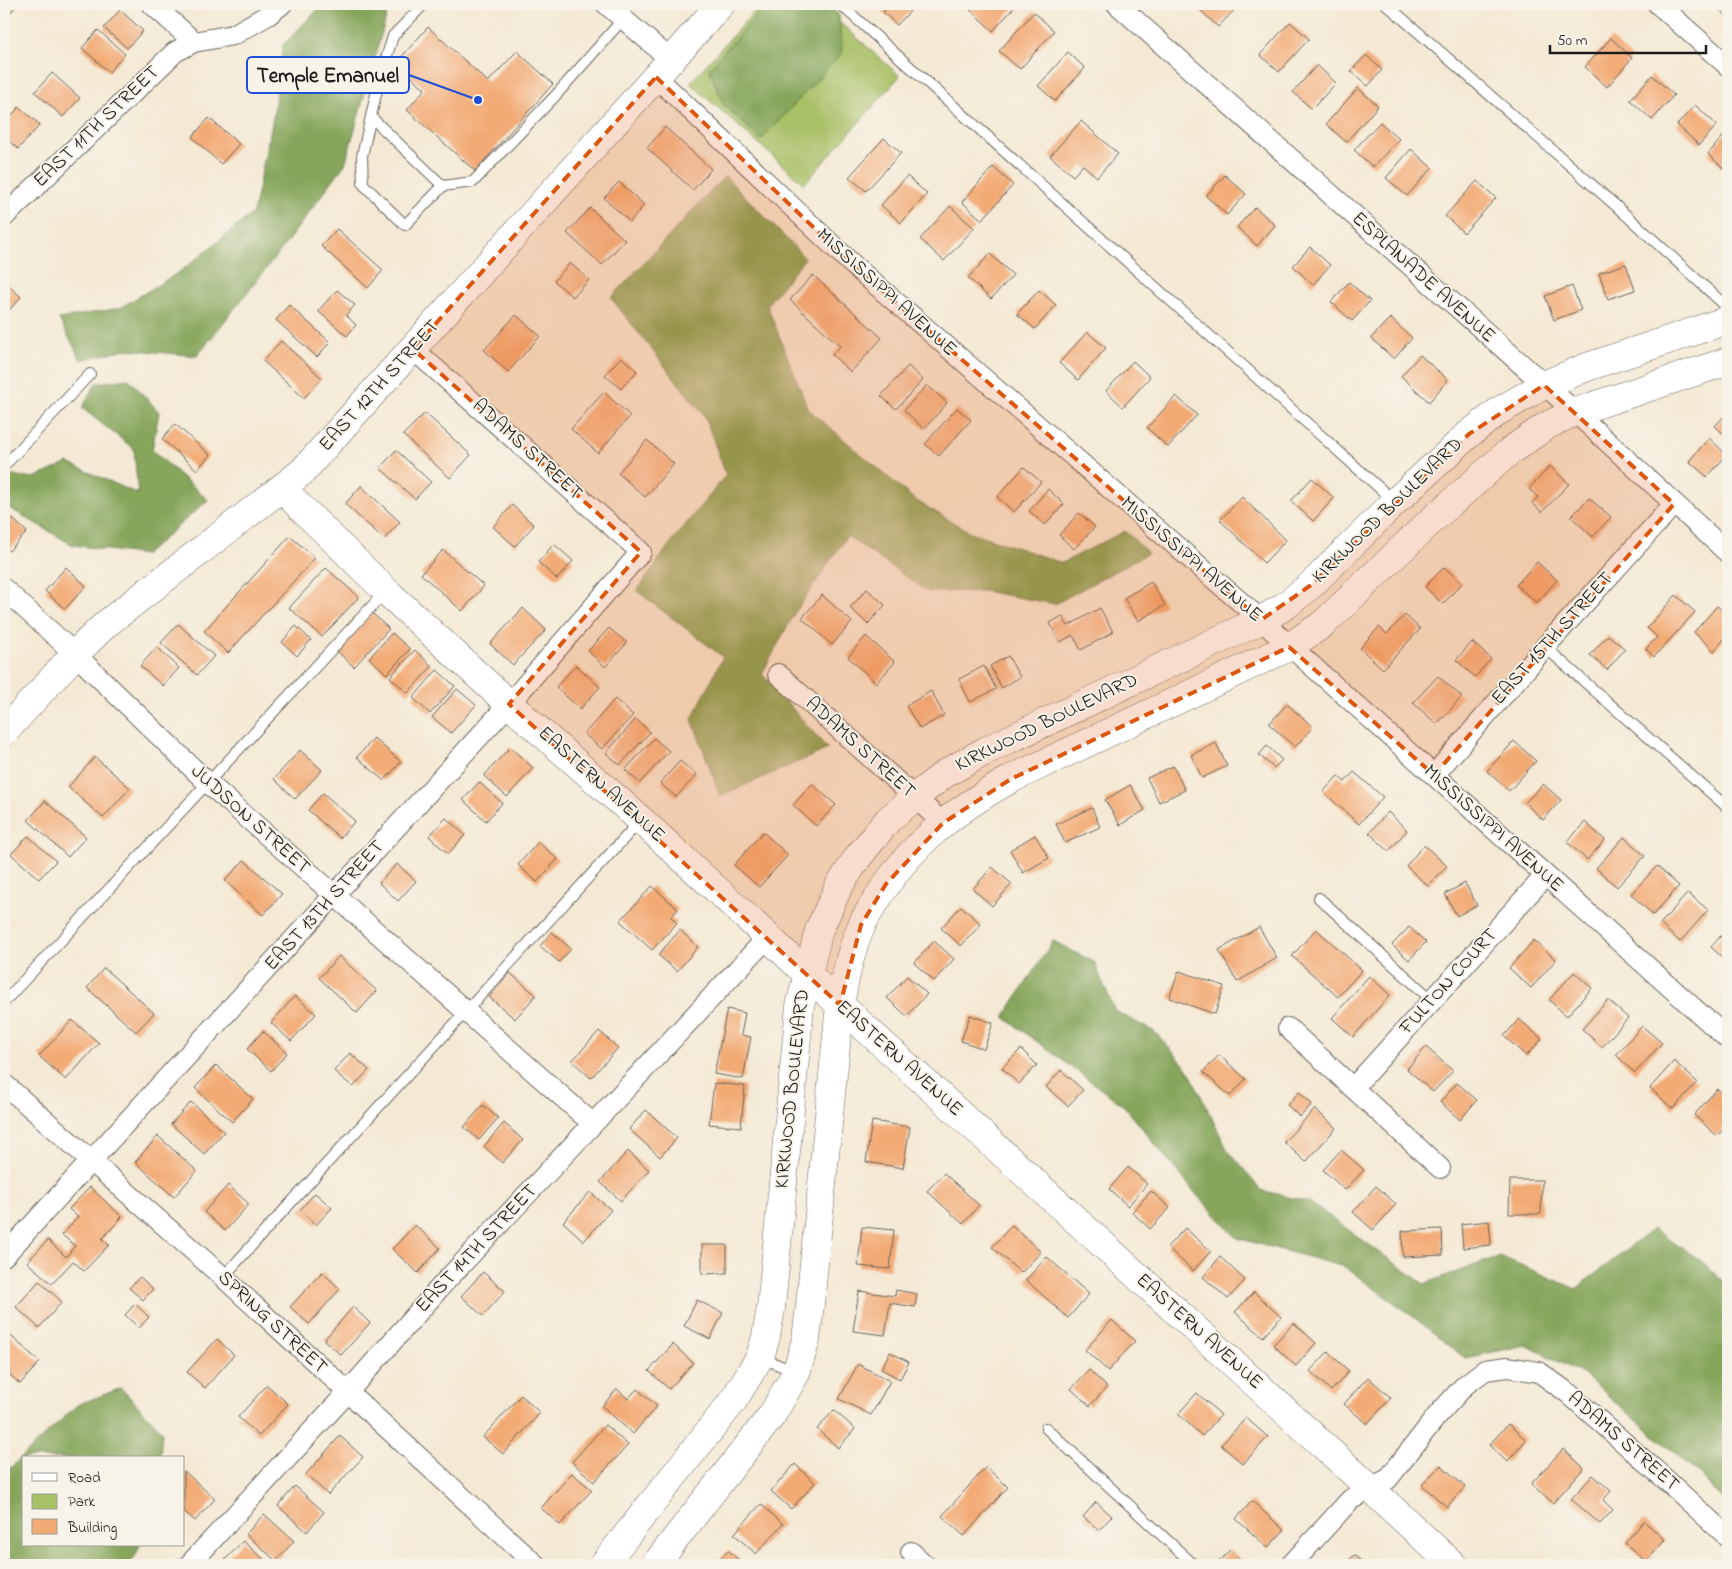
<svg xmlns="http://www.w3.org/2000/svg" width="1732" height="1569" font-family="'Indie Flower',sans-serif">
  <rect width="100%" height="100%" fill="#f7f3e8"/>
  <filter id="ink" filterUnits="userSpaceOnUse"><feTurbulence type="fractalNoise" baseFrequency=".02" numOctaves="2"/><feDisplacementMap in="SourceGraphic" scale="10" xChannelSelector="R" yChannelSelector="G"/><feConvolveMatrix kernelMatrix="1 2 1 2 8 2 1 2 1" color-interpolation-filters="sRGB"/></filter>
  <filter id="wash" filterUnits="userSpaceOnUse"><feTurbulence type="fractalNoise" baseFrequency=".0096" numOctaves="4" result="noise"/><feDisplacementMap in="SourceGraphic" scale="20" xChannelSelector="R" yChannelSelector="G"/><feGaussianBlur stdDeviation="1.12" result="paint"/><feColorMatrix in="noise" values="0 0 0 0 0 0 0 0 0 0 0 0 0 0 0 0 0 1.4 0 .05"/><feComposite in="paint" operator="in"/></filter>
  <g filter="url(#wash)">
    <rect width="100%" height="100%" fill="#f4e9d4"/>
    <path fill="#a8c066" stroke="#626e41" d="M761,4H819L900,76L804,184L690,83Z"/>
    <path fill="#86a65b" stroke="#51613c" d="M323,4H380L387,14L345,164L281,250L197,356L126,349L81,360L59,319L120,308L181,271L253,213L273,118L283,45Z
      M766,4H827L839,15L842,53L761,140L724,105L709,69Z
      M725,176L805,258L767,305L808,409L915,500L968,531L1062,563L1125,531L1148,553L1055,604L983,591L928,592L847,536L794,614L762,674L828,749L720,796L692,719L723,657L637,591L672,541L726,475L705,417L611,298Z
      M129,379L159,412L152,450L208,500L145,555L73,545L4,505V485L10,475L34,478L68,463L138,494L134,449L82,408L96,383Z
      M1053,941L1094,962L1115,1011L1155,1032L1188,1069L1227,1149L1261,1190L1311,1203L1424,1284L1500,1256L1576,1289L1653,1229L1699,1259L1728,1286V1504L1698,1473L1583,1374L1526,1345L1465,1358L1412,1316L1345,1267L1237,1238L1196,1194L1124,1106L1004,1017Z
      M121,1388L162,1431L160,1458H24V1545H140L135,1557L128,1565H4V1474L77,1405Z"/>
    <g id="blocks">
      <path fill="#f3ab76" d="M4,4H18L8,15L4,11Z
        M890,4H917L897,25L883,12Z
        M971,4H1017L993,31L967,7Z
        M1202,4H1240L1218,27L1198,8Z
        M1714,4H1728V17Z
        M120,10L143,31L127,48L104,28Z
        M1034,12L1054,31L1020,69L999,51Z
        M1290,22L1309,39L1279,72L1260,55Z
        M428,27L488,82L517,51L553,84L475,171L407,110L425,89L396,63Z
        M98,30L125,54L109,72L82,48Z
        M1611,38L1632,58L1607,87L1585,67Z
        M1068,52L1085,68L1055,101L1038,86Z
        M1366,55L1382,70L1368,86L1351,71Z
        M1317,65L1336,83L1312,109L1293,92Z
        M52,73L80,98L63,117L35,92Z
        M1652,75L1674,95L1652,120L1630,100Z
        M1358,88L1378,106L1346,142L1326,124Z
        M1695,105L1717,125L1699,145L1677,125Z
        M19,107L40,125L18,149L4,136V125Z
        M209,118L239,144L221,164L192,137Z
        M1081,121L1118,154L1097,177L1083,165L1073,176L1050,156Z
        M1380,122L1399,139L1373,167L1354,150Z
        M665,127L711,169L693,190L647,148Z
        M1728,131V173L1708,154Z
        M884,138L901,153L866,191L849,177Z
        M1411,149L1432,168L1407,196L1386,178Z
        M993,167L1013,185L982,220L962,202Z
        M1225,175L1246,194L1227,215L1206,196Z
        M907,176L927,194L901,223L881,205Z
        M1477,181L1496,198L1464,233L1445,216Z
        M619,182L644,205L630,222L604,198Z
        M950,206L974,228L944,261L920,239Z
        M1255,207L1275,225L1257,246L1237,227Z
        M590,208L625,240L602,265L567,233Z
        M337,229L383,270L368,288L321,246Z
        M1310,247L1330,265L1313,285L1293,266Z
        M990,254L1013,275L991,299L968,278Z
        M570,263L589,280L573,297L554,281Z
        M1626,264L1635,290L1608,299L1599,273Z
        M813,275L882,338L851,372L832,355L840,346L790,300Z
        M4,281L21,297L4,316Z
        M1349,282L1370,301L1352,321L1331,302Z
        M1572,286L1581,310L1554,320L1545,296Z
        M337,290L355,305L346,315L356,325L347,336L318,311Z
        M1039,290L1056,305L1035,329L1017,314Z
        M289,305L330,342L317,357L276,320Z
        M516,315L540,336L508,372L484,350Z
        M1390,318L1412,338L1394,359L1371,338Z
        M1087,332L1106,348L1078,380L1059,363Z
        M281,341L322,378L304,398L263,361Z
        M1420,355L1448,380L1429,402L1401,376Z
        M621,357L637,371L621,389L605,375Z
        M1133,361L1150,377L1123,407L1106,391Z
        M908,366L923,380L896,409L881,396Z
        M927,385L947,403L924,429L904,410Z
        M604,392L630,416L598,453L571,429Z
        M1176,396L1197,415L1168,447L1147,428Z
        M957,408L971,420L939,456L925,444Z
        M1728,412V438L1715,426Z
        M425,413L471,455L450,478L403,435Z
        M175,424L210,455L197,470L162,439Z
        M1709,438L1727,455L1707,477L1689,461Z
        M647,440L674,464L645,497L618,473Z
        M396,450L431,482L415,499L380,468Z
        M1550,466L1569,484L1542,512L1532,503L1538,497L1529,489Z
        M1024,467L1041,482L1014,512L997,497Z
        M1312,478L1334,498L1313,521L1291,501Z
        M361,486L400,522L384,539L345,504Z
        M1048,489L1064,504L1045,525L1029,511Z
        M1242,497L1286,540L1264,563L1220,520Z
        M1589,498L1611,517L1593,537L1571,517Z
        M512,505L534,525L515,546L493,527Z
        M5,512L27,532L9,551L4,547Z
        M1079,513L1095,527L1074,549L1059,535Z
        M290,536L315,558L228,653L204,631Z
        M554,544L573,561L557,579L538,562Z
        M443,550L484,586L462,611L421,574Z
        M1537,562L1557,580L1537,603L1516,585Z
        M66,567L86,586L65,609L45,591Z
        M1444,567L1462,583L1443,604L1425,587Z
        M326,568L359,597L322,637L289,608Z
        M1151,582L1165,605L1138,621L1124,598Z
        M867,589L885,605L868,624L850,608Z
        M822,595L852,622L832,645L802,618Z
        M1676,595L1695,612L1654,657L1646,649L1657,637L1647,628Z
        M1717,606L1728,615V635L1714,651L1694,632Z
        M523,608L546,630L513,665L490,644Z
        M1100,608L1113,632L1081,650L1073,635L1060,642L1050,623L1062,616L1068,626Z
        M372,613L389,629L354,667L337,651Z
        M1405,615L1420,629L1383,669L1360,648L1379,627L1387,634Z
        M178,624L214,656L197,675L161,643Z
        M296,626L311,640L297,656L282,642Z
        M609,628L627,643L605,667L588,651Z
        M392,633L410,649L387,674L369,658Z
        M1608,635L1625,649L1607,670L1590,655Z
        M866,636L895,662L876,683L848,657Z
        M1472,642L1491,659L1475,677L1456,660Z
        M157,647L179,668L163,686L140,666Z
        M415,650L432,666L408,693L390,677Z
        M1008,656L1020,677L1002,688L990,666Z
        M576,665L600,687L580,709L556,687Z
        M984,666L996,689L970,702L959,679Z
        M437,670L455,686L430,714L413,698Z
        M1438,676L1462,697L1437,724L1413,703Z
        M457,689L476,705L451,733L432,717Z
        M931,691L944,715L920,729L906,706Z
        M615,699L633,715L602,749L584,734Z
        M1287,704L1313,727L1295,747L1269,724Z
        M636,719L650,732L620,765L606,753Z
        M374,738L401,762L384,781L357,757Z
        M654,738L669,751L640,783L625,770Z
        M1514,741L1536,761L1509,791L1487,771Z
        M1216,743L1227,766L1202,778L1191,755Z
        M1267,746L1282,760L1274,768L1259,755Z
        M510,747L533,768L507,797L484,776Z
        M300,750L322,770L295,799L274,779Z
        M95,757L130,788L103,818L68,787Z
        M680,761L697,775L676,797L660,783Z
        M1173,766L1185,790L1159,802L1147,778Z
        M1354,772L1383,797L1359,824L1323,792L1338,776L1345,782Z
        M479,782L502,803L486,821L463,800Z
        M812,784L836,805L816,826L793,805Z
        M1543,784L1561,800L1543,820L1525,803Z
        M1130,785L1145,810L1120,825L1105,800Z
        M323,793L355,821L340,838L308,810Z
        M45,801L86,837L68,857L28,820Z
        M1092,808L1100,827L1065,843L1056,824Z
        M1388,812L1407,830L1389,851L1369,833Z
        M446,818L465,835L448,854L429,836Z
        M1585,822L1605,840L1587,860L1567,842Z
        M763,832L788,855L759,887L734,865Z
        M1035,835L1049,858L1023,873L1010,850Z
        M28,836L56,861L39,879L11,854Z
        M1624,837L1645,856L1617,887L1596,868Z
        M538,842L558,859L537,882L518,865Z
        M1424,845L1447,866L1428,886L1406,866Z
        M244,860L282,894L263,915L225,881Z
        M397,864L416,881L398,901L379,883Z
        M1657,866L1679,886L1653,915L1631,894Z
        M992,867L1012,884L992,906L973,889Z
        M1465,883L1477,905L1457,916L1445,894Z
        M652,886L678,909L671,917L677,923L652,950L620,921Z
        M1688,893L1708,910L1680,942L1660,924Z
        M961,906L981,924L961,946L941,928Z
        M1259,927L1277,958L1237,982L1219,950Z
        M1409,927L1426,942L1409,960L1392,945Z
        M1728,928V963L1711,947Z
        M1316,929L1362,970L1338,997L1292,956Z
        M680,930L698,947L677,971L658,955Z
        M552,932L571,949L559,962L540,946Z
        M1534,940L1556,960L1531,988L1509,968Z
        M934,941L954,959L934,981L914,963Z
        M339,956L377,991L357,1013L319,978Z
        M104,968L154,1013L136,1032L87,988Z
        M1179,971L1224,986L1215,1014L1169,998Z
        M1574,972L1592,988L1567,1016L1549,1000Z
        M510,973L536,995L515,1019L489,997Z
        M907,976L927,994L907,1016L887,998Z
        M1369,976L1390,995L1353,1037L1332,1018Z
        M295,996L316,1014L291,1041L271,1023Z
        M1608,1000L1628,1018L1602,1047L1582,1029Z
        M727,1009L745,1013L741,1035L751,1037L743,1079L714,1074Z
        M970,1015L993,1023L984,1049L961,1041Z
        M1519,1019L1542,1039L1526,1056L1504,1036Z
        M72,1020L99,1043L66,1080L39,1056Z
        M1642,1026L1662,1043L1635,1073L1616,1055Z
        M263,1031L287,1053L271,1071L247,1049Z
        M599,1031L618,1048L591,1078L572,1061Z
        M1426,1047L1453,1071L1433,1092L1407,1069Z
        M1021,1049L1037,1065L1019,1084L1002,1068Z
        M350,1053L369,1070L353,1087L334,1071Z
        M1219,1055L1246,1079L1230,1096L1203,1072Z
        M1674,1061L1697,1082L1673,1109L1650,1088Z
        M216,1065L253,1099L232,1122L195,1088Z
        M1061,1070L1083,1090L1068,1106L1046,1087Z
        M714,1083L745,1086L741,1127L709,1124Z
        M1457,1083L1477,1100L1460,1120L1440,1102Z
        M1717,1089L1728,1099V1124L1717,1136L1694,1115Z
        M1299,1092L1312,1104L1300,1117L1287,1105Z
        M191,1102L224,1132L204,1154L171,1124Z
        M483,1105L498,1118L479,1140L464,1127Z
        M1315,1109L1336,1128L1306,1162L1284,1142Z
        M646,1110L677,1138L660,1157L629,1129Z
        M872,1121L910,1127L903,1168L866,1162Z
        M504,1123L523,1140L502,1163L484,1146Z
        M158,1136L197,1171L174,1197L135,1162Z
        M1341,1150L1364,1170L1345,1190L1323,1170Z
        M628,1151L649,1170L621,1201L600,1182Z
        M1128,1167L1147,1184L1128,1206L1109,1189Z
        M944,1173L979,1205L963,1224L927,1191Z
        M1510,1180H1542L1541,1214H1509Z
        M228,1185L249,1204L225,1231L204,1212Z
        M1376,1186L1396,1204L1373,1230L1353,1212Z
        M90,1187L122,1217L102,1239L109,1245L84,1271L73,1261L52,1284L27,1262L48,1240L66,1257L75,1246L62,1235L78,1217L69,1209Z
        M1151,1191L1170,1208L1150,1229L1132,1212Z
        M590,1192L611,1210L584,1241L563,1222Z
        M315,1193L332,1208L316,1225L300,1210Z
        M1489,1221L1491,1245L1463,1248L1461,1224Z
        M415,1225L440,1248L418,1273L392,1249Z
        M1012,1225L1041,1252L1021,1273L992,1247Z
        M862,1227L894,1230L890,1269L858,1266Z
        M1185,1228L1211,1251L1193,1271L1167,1247Z
        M1442,1229L1443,1255L1403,1257L1402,1231Z
        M702,1245H727V1273L702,1274Z
        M1047,1257L1089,1294L1068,1318L1026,1280Z
        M1220,1257L1245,1280L1228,1299L1203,1277Z
        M322,1272L340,1289L309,1324L290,1307Z
        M483,1272L505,1291L483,1316L461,1296Z
        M140,1277L153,1289L143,1300L129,1288Z
        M39,1281L62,1302L39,1328L16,1307Z
        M896,1290L917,1294L915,1307L890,1303L885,1335L853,1331L859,1291L895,1296Z
        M1254,1292L1281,1317L1263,1337L1235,1312Z
        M697,1300L723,1313L710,1339L684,1326Z
        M135,1304L149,1317L139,1328L125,1315Z
        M353,1307L370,1323L341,1355L324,1340Z
        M1112,1320L1135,1341L1108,1371L1085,1350Z
        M1294,1323L1316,1343L1296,1366L1273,1345Z
        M4,1330L40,1362L20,1384L4,1369Z
        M217,1339L234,1355L205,1388L187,1372Z
        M673,1344L693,1363L669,1389L649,1371Z
        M890,1352L909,1362L900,1379L881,1369Z
        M1328,1352L1349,1371L1331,1391L1310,1371Z
        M858,1364L890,1381L871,1415L839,1399Z
        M1089,1370L1107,1387L1090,1406L1071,1389Z
        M1368,1377L1391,1398L1367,1424L1344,1404Z
        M267,1385L288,1404L259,1436L238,1417Z
        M617,1389L628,1399L637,1389L657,1406L633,1434L602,1406Z
        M1197,1393L1221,1415L1202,1436L1178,1414Z
        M521,1395L540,1413L503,1454L483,1437Z
        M834,1410L855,1429L838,1448L817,1429Z
        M1246,1418L1268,1437L1243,1464L1221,1445Z
        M1508,1424L1526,1440L1507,1462L1489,1445Z
        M605,1425L628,1445L594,1482L572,1462Z
        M340,1436L363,1457L328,1495L306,1474Z
        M1563,1449L1584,1468L1553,1503L1531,1484Z
        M795,1464L815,1483L791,1509L771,1491Z
        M1441,1465L1465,1487L1447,1507L1422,1485Z
        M986,1467L1008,1487L964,1536L942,1516Z
        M184,1471L215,1499L195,1521L184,1511Z
        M572,1473L592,1490L560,1525L541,1508Z
        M1593,1475L1611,1491L1603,1500L1613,1510L1600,1524L1571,1499Z
        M295,1486L324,1512L307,1532L278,1506Z
        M1252,1501L1284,1530L1268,1548L1236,1519Z
        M1096,1502L1112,1516L1099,1530L1083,1517Z
        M761,1504L783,1524L756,1554L734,1534Z
        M264,1514L294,1541L276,1561L246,1534Z
        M1644,1521L1665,1540L1646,1562L1625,1543Z
        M243,1541L270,1565H229L224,1561Z
        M728,1550L744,1565H714Z
        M1230,1550L1246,1565H1216Z
        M1354,1555L1366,1565H1344Z"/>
    </g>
  </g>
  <g filter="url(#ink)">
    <use href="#blocks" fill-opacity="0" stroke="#68645c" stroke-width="1"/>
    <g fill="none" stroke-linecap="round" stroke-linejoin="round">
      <g stroke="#68645c" stroke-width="12">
        <path id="lane" d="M424,4L393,36L379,81L362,156L363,184L405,225L443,186L473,182L557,94L623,19
          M840,4L1395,502
          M1386,4L1615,205L1728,308
          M371,117L443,186
          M4,466L90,374
          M1545,647L1728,808
          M1319,898L1432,1000
          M4,1002L386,591
          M223,1277L641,820
          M760,1357L795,1372
          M1046,1428L1194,1565"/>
      </g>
      <g stroke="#68645c" stroke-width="22">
        <path id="street" d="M152,4L194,42
          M606,4L671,60
          M1117,4L1575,412L1728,553
          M1658,4L1728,66
          M656,77L852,264L1261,620L1728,1039
          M4,217L175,52L194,42L233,35L268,15L282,4
          M4,589L75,654L208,783L593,1124
          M778,674L943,823
          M1434,775L1545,647L1674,504
          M1288,1028L1353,1088
          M4,1084L223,1277L536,1565
          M1440,1168L1353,1088L1545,876
          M4,1256L509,704L641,552L413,349
          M911,1552L925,1565
          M189,1565L347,1393L443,1284L768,937
          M1291,1565L1350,1500L1388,1479L1436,1417L1465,1385L1485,1370L1508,1367L1539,1372L1568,1393L1665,1479L1728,1537"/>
      </g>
      <g stroke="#68645c" stroke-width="29">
        <path id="secondary" d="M282,489L386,591L509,704L641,820L768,937L840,1005L1371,1489L1453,1565
          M4,732L75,654L106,624L302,472L721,4
          M603,1565L733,1401L760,1357L766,1337L771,1308L800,1006L819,930L839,886L858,857L888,820L915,797L946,773L987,750L1261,620L1285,606L1311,585L1395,502L1469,434L1499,411L1544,385L1587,367L1728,320
          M655,1565L772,1415L796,1373L806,1340L809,1314L840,1005C845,978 850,952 861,927C864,918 871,909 876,901C909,845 955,810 1011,779L1289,647L1323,624L1432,520L1510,451L1546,426L1575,412L1728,361"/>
      </g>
      <use href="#lane" stroke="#fff" stroke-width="10"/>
      <use href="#street" stroke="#fff" stroke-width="20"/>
      <use href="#secondary" stroke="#fff" stroke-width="28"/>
    </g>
  </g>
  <path fill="#de560d" fill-opacity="0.2" stroke="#de560d" stroke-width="4" stroke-dasharray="10 6" stroke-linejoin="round" d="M656,77L852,264L1261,620L1311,585L1469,434L1544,385L1674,504L1434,775L1289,647L1011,779L943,823L886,884L861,925L840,1005L509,704L641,552L413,349Z"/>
  <g text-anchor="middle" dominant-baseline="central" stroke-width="4" stroke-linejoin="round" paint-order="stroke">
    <g font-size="20" fill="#1c1c1c" stroke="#f7f3e8">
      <text transform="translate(97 127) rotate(-44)">EAST 11TH STREET</text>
      <text transform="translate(1423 278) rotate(42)">ESPLANADE AVENUE</text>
      <text transform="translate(886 293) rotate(42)">MISSISSIPPI AVENUE</text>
      <text transform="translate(380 386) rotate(-48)">EAST 12TH STREET</text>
      <text transform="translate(527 450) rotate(42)">ADAMS STREET</text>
      <text transform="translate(1388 511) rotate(-44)">KIRKWOOD BOULEVARD</text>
      <text transform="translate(1191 560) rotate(41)">MISSISSIPPI AVENUE</text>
      <text transform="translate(1553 639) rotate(-48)">EAST 15TH STREET</text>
      <text transform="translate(1047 723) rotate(-26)">KIRKWOOD BOULEVARD</text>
      <text transform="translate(860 748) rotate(42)">ADAMS STREET</text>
      <text transform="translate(601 785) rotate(42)">EASTERN AVENUE</text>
      <text transform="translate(250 820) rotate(42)">JUDSON STREET</text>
      <text transform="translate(1493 829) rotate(42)">MISSISSIPPI AVENUE</text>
      <text transform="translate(325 906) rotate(-48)">EAST 13TH STREET</text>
      <text transform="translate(1449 982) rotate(-48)">FULTON COURT</text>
      <text transform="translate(899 1059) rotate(42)">EASTERN AVENUE</text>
      <text transform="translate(793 1089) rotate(-84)">KIRKWOOD BOULEVARD</text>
      <text transform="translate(477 1249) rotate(-47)">EAST 14TH STREET</text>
      <text transform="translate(272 1323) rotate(43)">SPRING STREET</text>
      <text transform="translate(1199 1332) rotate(42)">EASTERN AVENUE</text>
      <text transform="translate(1623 1442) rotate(41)">ADAMS STREET</text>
    </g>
  </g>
  <path fill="none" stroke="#1d4ed8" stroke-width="2" d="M478 100L409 75"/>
  <circle fill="#1d4ed8" stroke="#f7f3e8" stroke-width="2" cx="478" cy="100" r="5"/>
  <rect fill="#f7f3e8" stroke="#1d4ed8" stroke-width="2" x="247" y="57" width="162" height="36" rx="5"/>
  <g font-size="21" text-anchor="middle" font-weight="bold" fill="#1c1c1c">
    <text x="328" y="82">Temple Emanuel</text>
  </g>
  <rect width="1732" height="1569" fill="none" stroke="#f7f3e8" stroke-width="20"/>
  <rect x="22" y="1456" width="162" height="90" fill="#f7f3e8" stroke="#9f9d96"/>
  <rect x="32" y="1473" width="25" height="8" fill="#ffffff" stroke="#9f9d96"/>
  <text x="68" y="1482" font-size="15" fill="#1c1c1c">Road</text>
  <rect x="32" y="1494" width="25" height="15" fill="#a8c066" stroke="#9f9d96"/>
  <text x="68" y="1506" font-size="15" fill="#1c1c1c">Park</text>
  <rect x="32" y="1519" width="25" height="15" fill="#f3ab76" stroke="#9f9d96"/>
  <text x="68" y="1532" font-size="15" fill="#1c1c1c">Building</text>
  <path d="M1550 45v8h156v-8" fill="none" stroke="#1c1c1c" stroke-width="2.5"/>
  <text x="1557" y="45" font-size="15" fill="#1c1c1c" stroke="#f7f3e8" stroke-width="4" paint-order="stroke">50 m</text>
</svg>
